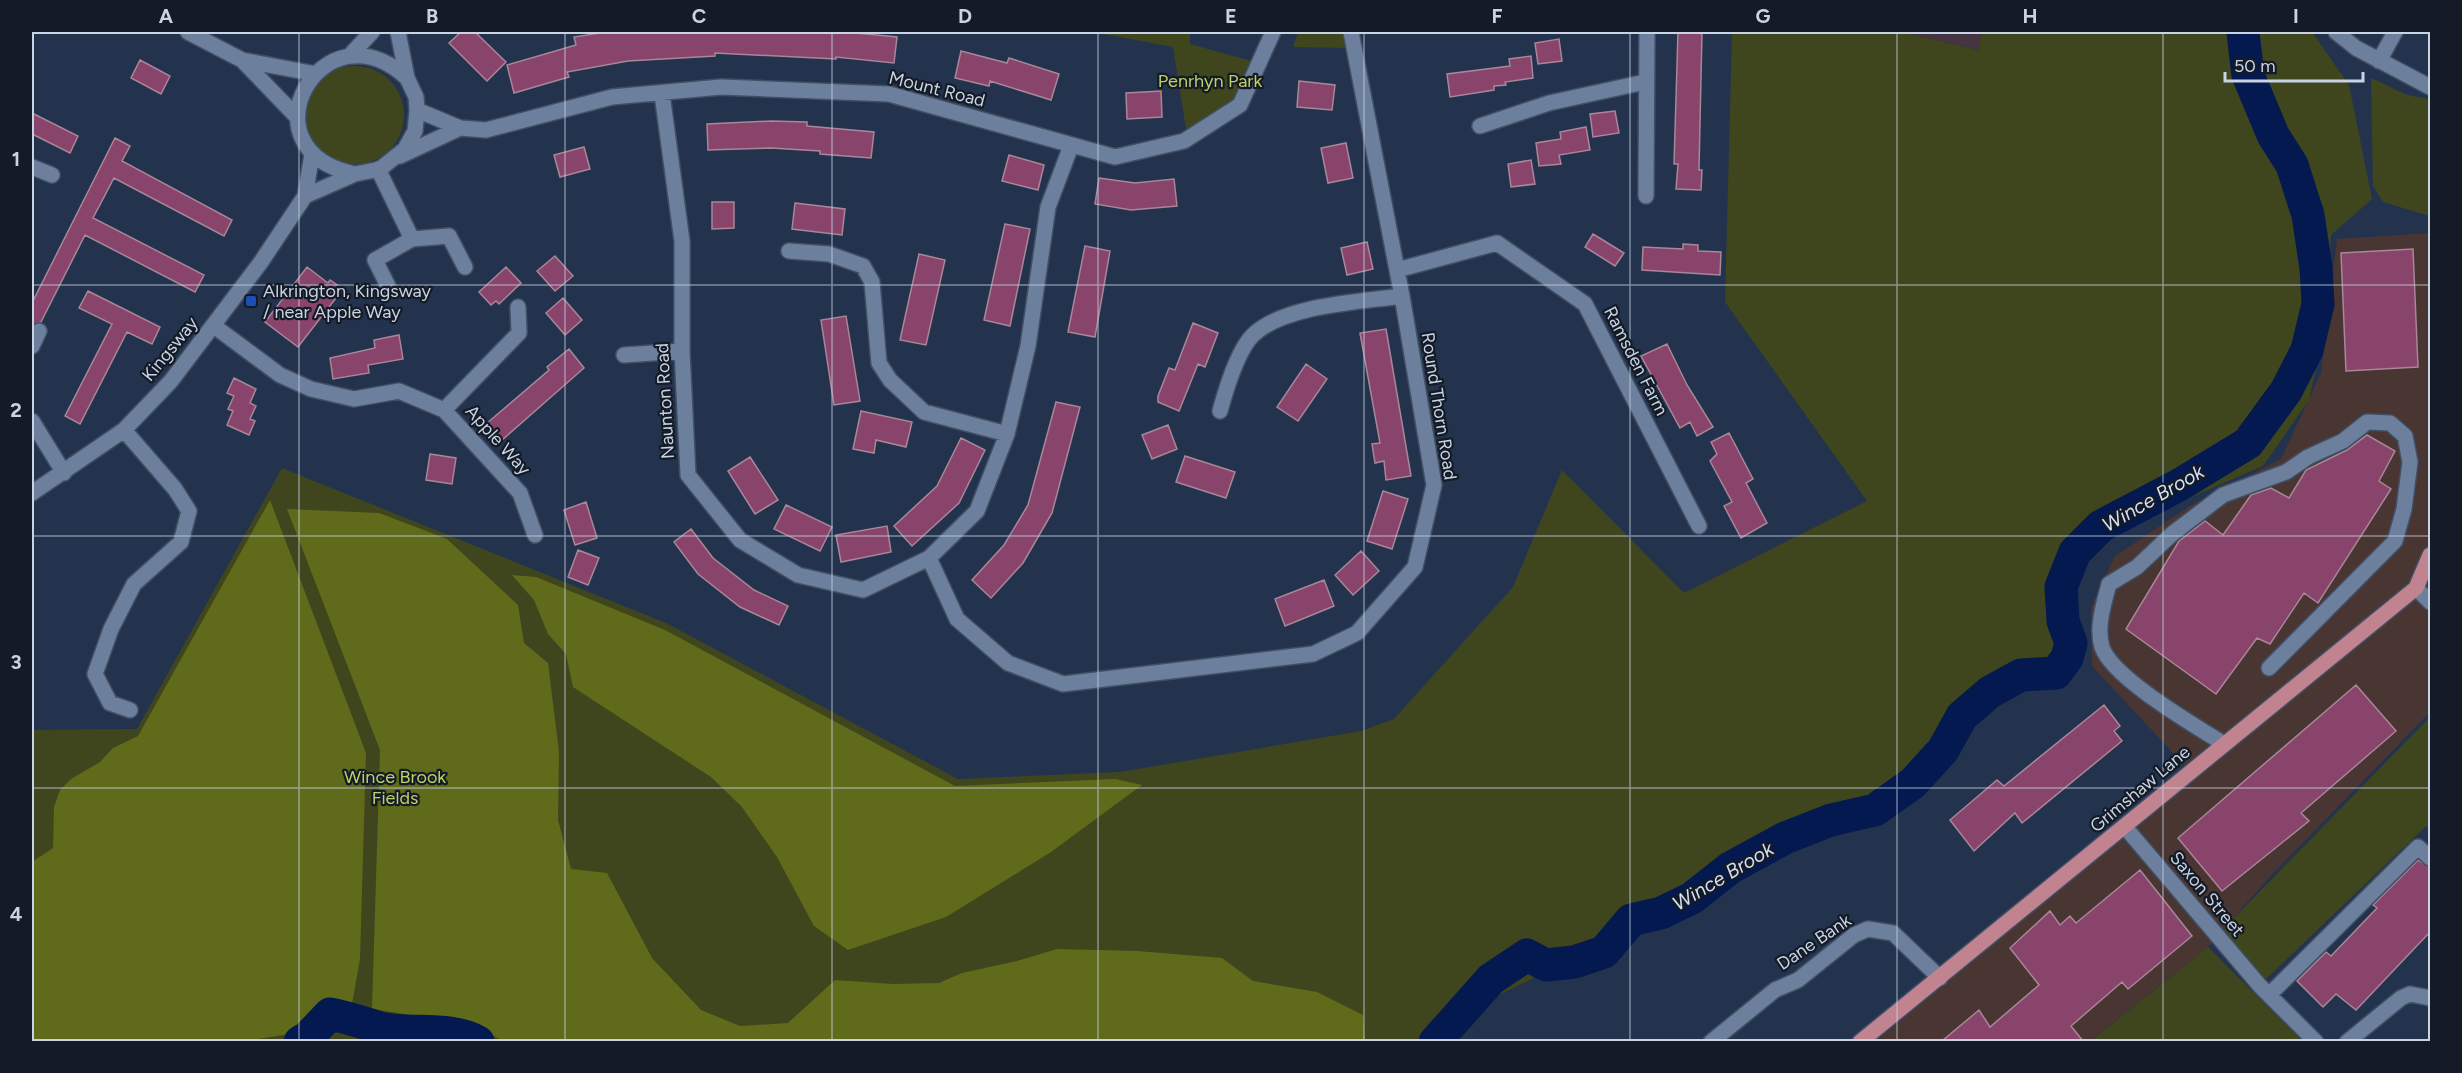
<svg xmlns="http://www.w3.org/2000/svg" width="2462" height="1073" font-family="Figtree,sans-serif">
  <rect width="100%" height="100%" fill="#24334d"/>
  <path fill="#493531" d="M2430,233V712L2267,880L2208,947L2090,1041L1875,1042L2192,777L2184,765L2092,666L2091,608L2114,557L2188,507L2281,459L2321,373L2337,239Z"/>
  <path fill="#453540" d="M1901,32H1981L1980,50Z"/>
  <path fill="#3f461d" d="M1093,32H1190V44L1255,62L1237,100L1186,129L1173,47Z
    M1298,32H1343L1347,48L1293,47Z
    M1732,32H1901L1979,50L1981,32H2312L2349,85L2372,199L2331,235L2326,321L2309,400L2263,466L2124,526L2077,561L2070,617L2078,658L2053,686L2008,690L1969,724L1937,777L1892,808L1800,842L1732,873L1695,903L1656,921L1632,924L1605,958L1574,969L1544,973L1488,1000L1448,1041H32V730L137,729L282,468L666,623L958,779L1120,772L1361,731L1394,719L1513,587L1562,470L1684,593L1867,501L1725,302Z
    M306 115a49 49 0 1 1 98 0a49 49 0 1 1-98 0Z
    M2371,78L2407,95L2428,99L2430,216L2383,202L2373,186Z
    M2430,717V830L2426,826L2266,979L2221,931Z
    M2208,947L2302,1041H2090L2093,1039Z"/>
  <path fill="#5f6b1a" d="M270,500L366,753L360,959L352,1004L324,1003L297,1033L245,1041H32V862L53,848L54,807L60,790L71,779L100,762L113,748L138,736Z
    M287,509L379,513L447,539L518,605L524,643L548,663L559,752L558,820L571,869L607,873L652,958L701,1010L740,1026L788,1023L835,980L893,984L939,983L962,973L1017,961L1057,949L1137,951L1222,958L1253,981L1317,992L1363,1015L1365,1041L505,1042L474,1025L372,1009L380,750Z
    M512,575L536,577L665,630L955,786L1115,779L1142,785L1051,852L946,917L848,950L814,926L777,857L742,807L711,777L573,687L566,654L548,634L534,600Z"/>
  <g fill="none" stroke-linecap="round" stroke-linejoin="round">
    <path stroke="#04194f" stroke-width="33" d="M300,1042L308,1037L330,1014C347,1017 363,1023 380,1028C410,1035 451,1026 478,1042
      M1435,1042L1491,979L1527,955L1546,965L1574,962L1604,952L1631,920L1661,913L1692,898L1730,868L1785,838L1831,820L1875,810L1913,783L1943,750L1962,716L1990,692L2021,675L2056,673L2067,658L2071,643L2063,621L2061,587L2075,552L2101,526L2179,485L2248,443L2286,391L2307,350L2318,304L2316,268L2308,215L2292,165L2273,135L2248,75L2243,33"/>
  </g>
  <path fill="#88446b" stroke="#a98698" stroke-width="1.5" d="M461,32H475L506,62L487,81L449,43Z
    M606,32H846L897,37L894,63L836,57V59L715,53V56L628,61L567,72L569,77L514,93L507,65L576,45L574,37Z
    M1678,32H1702L1699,170H1702L1701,190L1676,189L1678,164H1674Z
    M1559,39L1562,61L1538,64L1535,43Z
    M961,51L1007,63L1009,58L1059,74L1051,100L990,81L989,86L955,78Z
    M1531,56L1533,78L1505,82L1506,85L1494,86V90L1450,97L1447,74L1510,66L1509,59Z
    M140,60L170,76L161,94L131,78Z
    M1299,81L1335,85L1332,110L1297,107Z
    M1161,91L1162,117L1127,119L1126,93Z
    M1615,111L1619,133L1593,137L1590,114Z
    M32,113L78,136L70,153L32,134Z
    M772,121L807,122V126L874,132L871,158L820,154V151L771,148L708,150L707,124Z
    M1586,127L1590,150L1559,155L1561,164L1539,166L1536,143L1561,139L1560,132Z
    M115,138L130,146L122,161L232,220L224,236L114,178L93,218L204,275L195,292L85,235L41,322L32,325V303Z
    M1346,143L1353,178L1328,183L1321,148Z
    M584,147L590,169L560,177L554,155Z
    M1009,155L1044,165L1038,190L1002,181Z
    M1531,160L1535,184L1511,187L1508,164Z
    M1099,178L1135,183L1174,179L1177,206L1131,210L1095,204Z
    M712,202H734V228L712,229Z
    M795,203L845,209L842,235L792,229Z
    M1005,224L1030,229L1010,326L984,320Z
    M1593,234L1624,253L1615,266L1585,247Z
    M1367,242L1373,269L1347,275L1341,248Z
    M1683,244L1698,245V251L1721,252L1720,275L1642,270L1643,247L1683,249Z
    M1085,246L1110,251L1095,337L1068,332Z
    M2413,249L2418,367L2346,371L2341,253Z
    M919,254L945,260L926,345L900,340Z
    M555,256L573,276L555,291L537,271Z
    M307,267L328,283L330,280L343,289L298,347L265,322Z
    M506,267L521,283L499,304L496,301L491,305L479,292Z
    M88,291L160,327L152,344L127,332L80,424L65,416L112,324L79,308Z
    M563,298L582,320L565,335L546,313Z
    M846,316L860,401L834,405L821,320Z
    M1193,323L1218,333L1205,367L1198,364L1179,411L1158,402V396L1169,368L1175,370Z
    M1386,329L1411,476L1386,480L1384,461L1375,463L1372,444L1380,443L1360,333Z
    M399,335L403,359L368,365L369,373L333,379L330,358L375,348L374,340Z
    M1667,344L1687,385L1713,427L1697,436L1690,422L1680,428L1641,356Z
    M569,349L584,368L501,441L486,424L549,370L547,367Z
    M1306,364L1327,379L1298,421L1277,407Z
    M234,378L256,389L250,403L256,406L250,419L255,421L249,435L227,425L233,411L228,409L234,396L227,393Z
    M1056,402L1080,407L1052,513L1023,563L991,598L972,580L1004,545L1028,505Z
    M861,411L912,422L906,447L876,440L874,453L853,449Z
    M1168,425L1177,449L1152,459L1142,435Z
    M1729,433L1753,479L1746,483L1767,523L1741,538L1724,506L1732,502L1710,461L1717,454L1711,442Z
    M2367,435L2395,451L2379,481L2391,489L2318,603L2304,593L2270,644L2257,638L2216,694L2126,629L2179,541L2205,521L2223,535L2251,495L2271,488L2289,498L2306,470L2347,450Z
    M961,438L985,450L959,503L912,546L894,526L937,486Z
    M430,454L456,458L452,484L426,480Z
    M1185,456L1235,472L1226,498L1176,482Z
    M750,457L778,500L755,514L728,471Z
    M1383,491L1408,499L1392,549L1367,541Z
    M586,502L597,538L575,545L564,510Z
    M786,505L832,527L820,551L774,529Z
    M887,526L891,552L841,562L836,535Z
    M691,529L713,558L754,590L788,606L779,625L740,607L698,574L674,542Z
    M578,550L599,558L588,585L568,577Z
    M1361,551L1379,571L1353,595L1335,575Z
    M1324,580L1334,606L1285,626L1275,599Z
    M2356,685L2396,731L2301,813L2309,821L2222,891L2178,838Z
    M2104,705L2120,726L2114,731L2122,741L2022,823L2015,813L1974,851L1950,820L1997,780L2004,786Z
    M2418,860L2430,867V932L2356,1010L2336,994L2323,1007L2297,981L2326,952L2331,956L2377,908L2373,905Z
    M2140,870L2192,936L2128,989L2122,982L2071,1026L2083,1041H1942L1979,1010L1990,1027L2039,985L2010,948L2050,911L2060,925L2070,916L2076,923Z"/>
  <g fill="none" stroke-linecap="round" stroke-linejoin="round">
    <g stroke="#414f64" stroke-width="18">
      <path id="minor" d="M188,32L242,60L296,116
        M2336,32L2356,48L2430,87
        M353,52L372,32
        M242,60L311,73
        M2379,61L2395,32
        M662,94L682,241V351L688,475L740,540L798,575L863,590L929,558L977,511L1007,434L1028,346L1048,207L1071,146
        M417,110L460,128L486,130L612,97L721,87L889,94L1115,157L1184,141L1240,105L1273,32
        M1480,126L1549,103L1645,82
        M400,156L460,128
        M32,167L52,175
        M378,169L412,239
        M355,174C238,150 323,0 407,78
        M305,196L355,174L380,169L405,149L415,131L417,110L416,97L407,78L398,32
        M1646,196L1647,32
        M789,251L829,254L863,266L872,282L879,363L890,380L924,412L1007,434
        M1397,270L1497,243L1585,304L1699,526
        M388,286L375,260L412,239L449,236L465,267
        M214,326L280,375L311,389L354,399L399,391L444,410L520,493L535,535
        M32,346L39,331
        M624,355L682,351
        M444,410L519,333L518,307
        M1220,411C1226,389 1237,351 1253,335C1284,305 1360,302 1402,296
        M32,421L64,473
        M124,430L175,489L189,511L181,542L134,584L111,629L95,674L110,703L130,710
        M32,493L124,430L171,381L261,262L305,196L312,154
        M929,558L957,619L1008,663L1063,684L1313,654L1357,633L1415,567L1434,485L1402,296L1351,32
        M2416,588L2430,602
        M2224,744C2196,726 2112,678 2102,647C2096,627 2104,603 2109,584L2137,567L2172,534L2223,495L2286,472L2308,457L2343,441L2367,422L2390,423L2405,436L2410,462L2404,509L2395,541L2269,668
        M2125,827L2260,986L2316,1042
        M2269,995L2418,847L2430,858
        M1711,1042L1775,990L1798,980L1854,935L1868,929L1893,933L1940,978
        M2347,1042L2401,998L2410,994L2430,998"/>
    </g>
    <g stroke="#414f64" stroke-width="18">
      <path id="major" d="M1860,1042L2416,588L2430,555"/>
    </g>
    <use href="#minor" stroke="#6c7f9c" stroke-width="15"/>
    <use href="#major" stroke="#c28391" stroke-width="15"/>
  </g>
  <path fill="none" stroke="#c8d3e3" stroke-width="1.5" stroke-opacity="0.55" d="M299,32V1042M565,32V1042M832,32V1042M1098,32V1042M1364,32V1042M1630,32V1042M1897,32V1042M2163,32V1042M32,285H2430M32,536H2430M32,788H2430"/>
  <rect fill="#1a4fb4" stroke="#141b27" stroke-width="2" x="245" y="295" width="12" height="12" rx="3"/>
  <g text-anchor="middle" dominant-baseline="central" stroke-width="4.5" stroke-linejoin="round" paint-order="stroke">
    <g font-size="18" fill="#bed166" stroke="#141b27">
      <text x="1210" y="81">Penrhyn Park</text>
      <text x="395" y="777">Wince Brook<tspan x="395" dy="21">Fields</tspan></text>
    </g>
    <g font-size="18" fill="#c8d3e3" stroke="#141b27">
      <text transform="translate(937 89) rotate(14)">Mount Road</text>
      <text transform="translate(170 349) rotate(-51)">Kingsway</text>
      <text transform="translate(1636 361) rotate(63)">Ramsden Farm</text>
      <text transform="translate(665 401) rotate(-93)">Naunton Road</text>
      <text transform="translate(1439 406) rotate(81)">Round Thorn Road</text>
      <text transform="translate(498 440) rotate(48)">Apple Way</text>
      <text transform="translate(2140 789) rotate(-40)">Grimshaw Lane</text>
      <text transform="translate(2207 894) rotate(50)">Saxon Street</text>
      <text transform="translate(1814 942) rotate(-34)">Dane Bank</text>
    </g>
    <g font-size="18" fill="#c8d3e3" stroke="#141b27" text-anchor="start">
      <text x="263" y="291">Alkrington, Kingsway<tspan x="263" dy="21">/ near Apple Way</tspan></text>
    </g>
    <g font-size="20" font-style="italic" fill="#d5dff1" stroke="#141b27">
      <text transform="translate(2153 498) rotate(-30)">Wince Brook</text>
      <text transform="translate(1723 876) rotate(-31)">Wince Brook</text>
    </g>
  </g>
  <rect width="2462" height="1073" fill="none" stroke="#141b27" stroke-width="66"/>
  <path d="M2225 72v9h138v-9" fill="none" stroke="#c8d3e3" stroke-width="3"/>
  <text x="2234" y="72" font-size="18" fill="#c8d3e3" stroke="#141b27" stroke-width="4.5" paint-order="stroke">50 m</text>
  <rect x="33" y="33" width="2396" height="1007" fill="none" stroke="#c8d3e3" stroke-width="2"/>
  <g font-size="20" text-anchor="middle" font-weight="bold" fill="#c8d3e3">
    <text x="166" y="23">A</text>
    <text x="432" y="23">B</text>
    <text x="699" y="23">C</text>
    <text x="965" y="23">D</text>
    <text x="1231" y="23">E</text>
    <text x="1497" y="23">F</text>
    <text x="1763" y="23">G</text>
    <text x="2030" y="23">H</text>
    <text x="2296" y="23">I</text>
    <text x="16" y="166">1</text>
    <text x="16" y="417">2</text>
    <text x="16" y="669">3</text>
    <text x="16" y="921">4</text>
  </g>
</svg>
